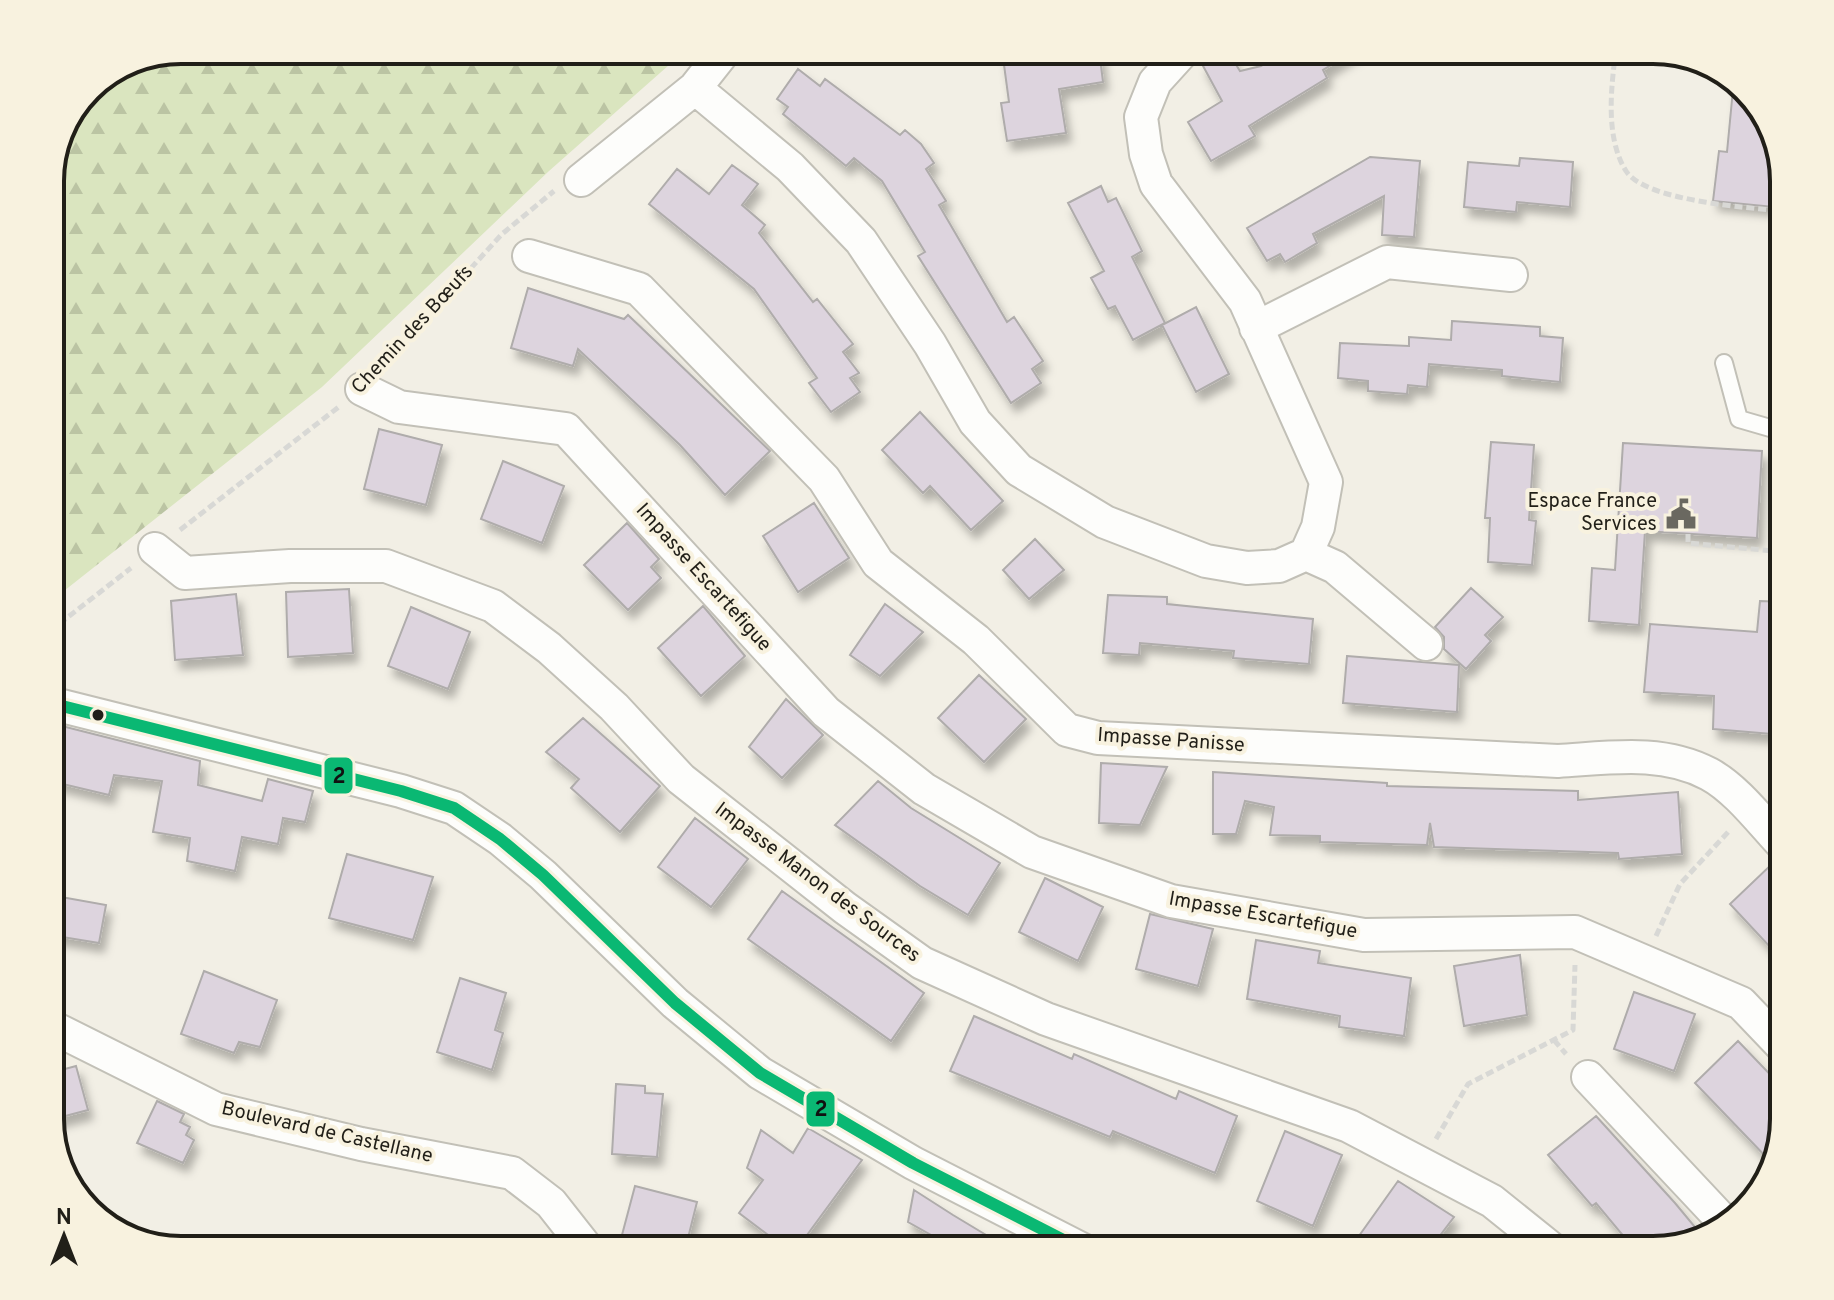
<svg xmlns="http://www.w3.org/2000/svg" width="1834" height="1300" font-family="Overpass,sans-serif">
  <defs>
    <pattern id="forest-firs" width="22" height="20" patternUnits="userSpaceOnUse" patternTransform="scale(2)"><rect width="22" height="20" fill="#dae5bf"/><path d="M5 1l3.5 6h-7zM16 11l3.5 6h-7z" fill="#bbc4a3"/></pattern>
    <filter id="shadow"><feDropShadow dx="5" dy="9" stdDeviation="4" flood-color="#0004"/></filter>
  </defs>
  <rect width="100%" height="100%" fill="#f2efe5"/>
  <path fill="url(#forest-firs)" d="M181,50H686L549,171L322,387L50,602V172L94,83Z"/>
  <path fill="#ddd4de" stroke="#afacab" stroke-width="2" filter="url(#shadow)" d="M1002,50H1099L1103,82L1059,89L1066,133L1007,141L1001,103L1009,102Z
    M1223,50H1227L1240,71L1261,66L1287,50H1356L1323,70L1327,78L1249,126L1255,136L1211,161L1188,122L1222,101L1202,64Z
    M798,69L820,86L825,79L900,135L905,130L921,144L934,163L926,169L946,201L939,205L1007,322L1014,317L1043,361L1032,369L1041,383L1011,403L918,256L925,252L882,181L854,158L846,166L783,114L788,107L777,99Z
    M1734,79L1770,123L1784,181V208L1713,201L1719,151L1727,152Z
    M1370,157L1420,161L1414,237L1382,235L1384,196L1313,234L1317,243L1285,262L1280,254L1267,261L1247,228Z
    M1520,158L1573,162L1570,207L1517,202L1516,212L1464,207L1468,162L1519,166Z
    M732,165L758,184L742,205L765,225L759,233L813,302L817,299L853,344L843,352L859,373L850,378L860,392L831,412L809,383L817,378L754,289L649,204L677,169L709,194Z
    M1101,186L1108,202L1116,198L1142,251L1132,257L1165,323L1133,340L1115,306L1108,309L1091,278L1104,271L1068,203Z
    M528,288L624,319L628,315L770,451L725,495L680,445L578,349L573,366L511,348Z
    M1196,307L1229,374L1196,392L1162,325Z
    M1452,321L1540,327V336L1563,338L1560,382L1502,376V370L1429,364L1427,387L1408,385L1407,394L1368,391V381L1338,378L1340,343L1409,346V337L1451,340Z
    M920,412L1003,501L971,530L930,486L923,493L882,450Z
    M379,429L442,445L426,505L364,489Z
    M1491,442L1534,445L1529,520L1536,521L1532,565L1488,562L1490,518H1485Z
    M1623,443L1762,451L1757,538L1645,531L1639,625L1589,621L1592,568L1615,570Z
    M503,461L564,486L542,543L481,519Z
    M814,503L849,558L798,592L763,536Z
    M627,523L659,559L651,567L661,578L628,610L584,565Z
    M1035,539L1064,570L1029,599L1003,570Z
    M1471,588L1503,617L1485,635L1491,641L1466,669L1444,649V637L1435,627Z
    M349,589L353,653L288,657L286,592Z
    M236,594L243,655L175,660L171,601Z
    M1108,595L1167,597V604L1313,619L1309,664L1233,658L1234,651L1140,643L1139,655L1103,653Z
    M1760,601L1784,602V735L1713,729L1714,696L1644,692L1650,624L1757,632Z
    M885,604L923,632L880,676L850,655Z
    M703,606L745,656L701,696L658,648Z
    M411,607L470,632L448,689L388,666Z
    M1347,656L1459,665L1457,712L1343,703Z
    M979,675L1026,719L984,762L938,718Z
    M786,699L823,735L782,778L749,747Z
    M583,718L660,786L620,832L571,788L579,779L546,752Z
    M50,723L200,761L198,785L262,801L268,779L313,791L305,822L283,818L278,844L242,837L235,871L187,861L190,838L153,832L162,781L114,775L109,795L50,781Z
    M1101,763L1167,767L1140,825L1099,823Z
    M1213,772L1387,783V786L1578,791V800L1678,792L1682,854L1619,859L1618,853L1434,847L1430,823L1427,845L1320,842V836L1270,835L1274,807L1245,801L1236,834H1213Z
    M878,781L911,808L1000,863L968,915L920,886L835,825Z
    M695,818L748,859L711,907L658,867Z
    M347,854L433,877L413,940L329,918Z
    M1774,862L1784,864V962L1730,904Z
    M1045,878L1103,907L1078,961L1019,932Z
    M782,891L924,993L891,1041L748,939Z
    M50,895L106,905L99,943L50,935Z
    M1150,914L1213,929L1198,986L1136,969Z
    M1256,940L1320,951L1318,963L1411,978L1404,1036L1339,1027L1340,1016L1247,999Z
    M1520,955L1527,1015L1464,1026L1454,966Z
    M204,971L277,1000L260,1047L239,1042L234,1053L181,1034Z
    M460,978L506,993L495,1030L503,1033L492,1070L437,1052Z
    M1634,992L1695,1014L1674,1071L1614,1049Z
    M974,1016L1072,1059L1074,1054L1176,1099L1179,1091L1237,1116L1215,1173L1113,1131L1110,1137L950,1071Z
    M1738,1041L1784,1089V1119L1770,1161L1695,1083Z
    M76,1066L88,1110L54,1119L50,1073Z
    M616,1084L645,1086V1093L663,1094L657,1157L612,1154Z
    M157,1101L184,1114L180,1122L190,1127L186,1135L194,1140L183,1163L137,1143Z
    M1596,1116L1675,1203L1704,1238L1653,1250H1635L1596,1203L1592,1206L1548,1155Z
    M808,1128L862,1160L796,1250H788L739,1213L763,1180L747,1168L761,1130L793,1153Z
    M1285,1131L1342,1155L1313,1226L1257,1201Z
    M1398,1181L1454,1217L1429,1250H1349Z
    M635,1186L697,1202L685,1250H618Z
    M914,1190L953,1215L1011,1250H958L908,1222Z"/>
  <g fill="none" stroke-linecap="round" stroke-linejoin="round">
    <g stroke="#c2c0b7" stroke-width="20">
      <path id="lane" d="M1724,363L1739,419L1784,432"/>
    </g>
    <g stroke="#c2c0b7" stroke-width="36">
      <path id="street" d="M695,88L790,167L861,241L930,344L975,422L1019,470L1105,522L1206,561L1247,568L1279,566L1306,554L1318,527L1326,482L1245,301L1156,184L1146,154L1141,117L1155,82L1184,50
        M581,180L695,88L725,50
        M529,256L639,289L824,479L878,563L976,640L1067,730L1098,738L1558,761C1609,758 1662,749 1709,774C1737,789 1762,823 1784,846
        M1256,328L1387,262L1511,275
        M362,389L399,407L566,429L826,712L924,789L1032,852L1171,901L1364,935L1575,932L1741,1003L1784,1048
        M155,549L185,573L290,566H386L493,606L549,648L614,707L681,779L845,908L922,963L1046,1019L1349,1126L1492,1201L1553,1250
        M1306,554L1335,567L1426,644
        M50,703L401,791L454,808L500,839L543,875L675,1003L760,1073L913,1163L1083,1250
        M50,1026L216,1109L361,1144L512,1173L551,1203L588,1250
        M1588,1077L1726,1224"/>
    </g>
    <path stroke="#d8d8d5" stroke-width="5" stroke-dasharray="8 4" stroke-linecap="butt" d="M1616,50C1611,87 1605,138 1626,171C1645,201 1750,208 1784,211
      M382,366L502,234L554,191
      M180,530L340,406
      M1688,534V543L1784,552
      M50,631L131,568
      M1656,936L1680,884L1730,830
      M1554,1040L1566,1054
      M1436,1139L1468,1084L1573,1030L1575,965"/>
    <use href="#lane" stroke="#fdfdfb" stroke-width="16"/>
    <use href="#street" stroke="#fdfdfb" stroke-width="32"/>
    <g stroke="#f8f2df" stroke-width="18">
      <path id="bus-1" d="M50,703L401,791L454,808L500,839L543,875L675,1003L760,1073L913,1163L1083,1250"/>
    </g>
    <use href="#bus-1" stroke="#0ab873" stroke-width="12"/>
  </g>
  <defs>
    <g id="civic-bare" transform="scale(2.4)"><path d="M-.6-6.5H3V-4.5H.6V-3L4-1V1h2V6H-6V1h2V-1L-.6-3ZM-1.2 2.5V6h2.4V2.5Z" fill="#6a6860" stroke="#f8f2df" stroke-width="2.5" paint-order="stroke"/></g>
  </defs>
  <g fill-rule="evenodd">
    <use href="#civic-bare" x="1681" y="514"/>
  </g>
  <circle fill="#211f18" stroke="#f8f2df" stroke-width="3" cx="98" cy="715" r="7"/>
  <g text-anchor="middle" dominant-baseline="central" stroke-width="8" stroke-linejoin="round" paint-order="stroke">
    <g font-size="20" fill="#211f18" stroke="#f8f2df">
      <text transform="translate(413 330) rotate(-47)">Chemin des Bœufs</text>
      <text transform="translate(703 578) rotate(48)">Impasse Escartefigue</text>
      <text transform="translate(1171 741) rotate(4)">Impasse Panisse</text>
      <text transform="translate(817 883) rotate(37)">Impasse Manon des Sources</text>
      <text transform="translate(1263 916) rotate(10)">Impasse Escartefigue</text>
      <text transform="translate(327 1133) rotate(13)">Boulevard de Castellane</text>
    </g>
    <g font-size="20" fill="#211f18" stroke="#f8f2df" text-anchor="end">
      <text x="1657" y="502">Espace France<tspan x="1657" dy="23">Services</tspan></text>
    </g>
  </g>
  <path d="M0 0H1834V1300H0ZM181 64H1653A117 117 0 0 1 1770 181V1119A117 117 0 0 1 1653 1236H181A117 117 0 0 1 64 1119V181A117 117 0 0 1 181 64Z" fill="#f8f2df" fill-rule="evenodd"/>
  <path fill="none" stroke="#211f18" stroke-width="4" d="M181 64H1653A117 117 0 0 1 1770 181V1119A117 117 0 0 1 1653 1236H181A117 117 0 0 1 64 1119V181A117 117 0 0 1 181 64Z"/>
  <g stroke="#f8f2df" stroke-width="3">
    <rect x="323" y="756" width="31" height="39" rx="8" fill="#0ab873"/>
    <rect x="805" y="1090" width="31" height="38" rx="8" fill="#0ab873"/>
  </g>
  <g font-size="22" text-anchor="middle" font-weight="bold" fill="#111">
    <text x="339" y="783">2</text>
    <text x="821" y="1116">2</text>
  </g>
  <g transform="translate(64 1236)" stroke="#f8f2df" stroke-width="6" paint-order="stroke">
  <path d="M0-6L14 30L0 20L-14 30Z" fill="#211f18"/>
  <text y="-12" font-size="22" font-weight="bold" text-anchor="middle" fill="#211f18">N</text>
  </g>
</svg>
